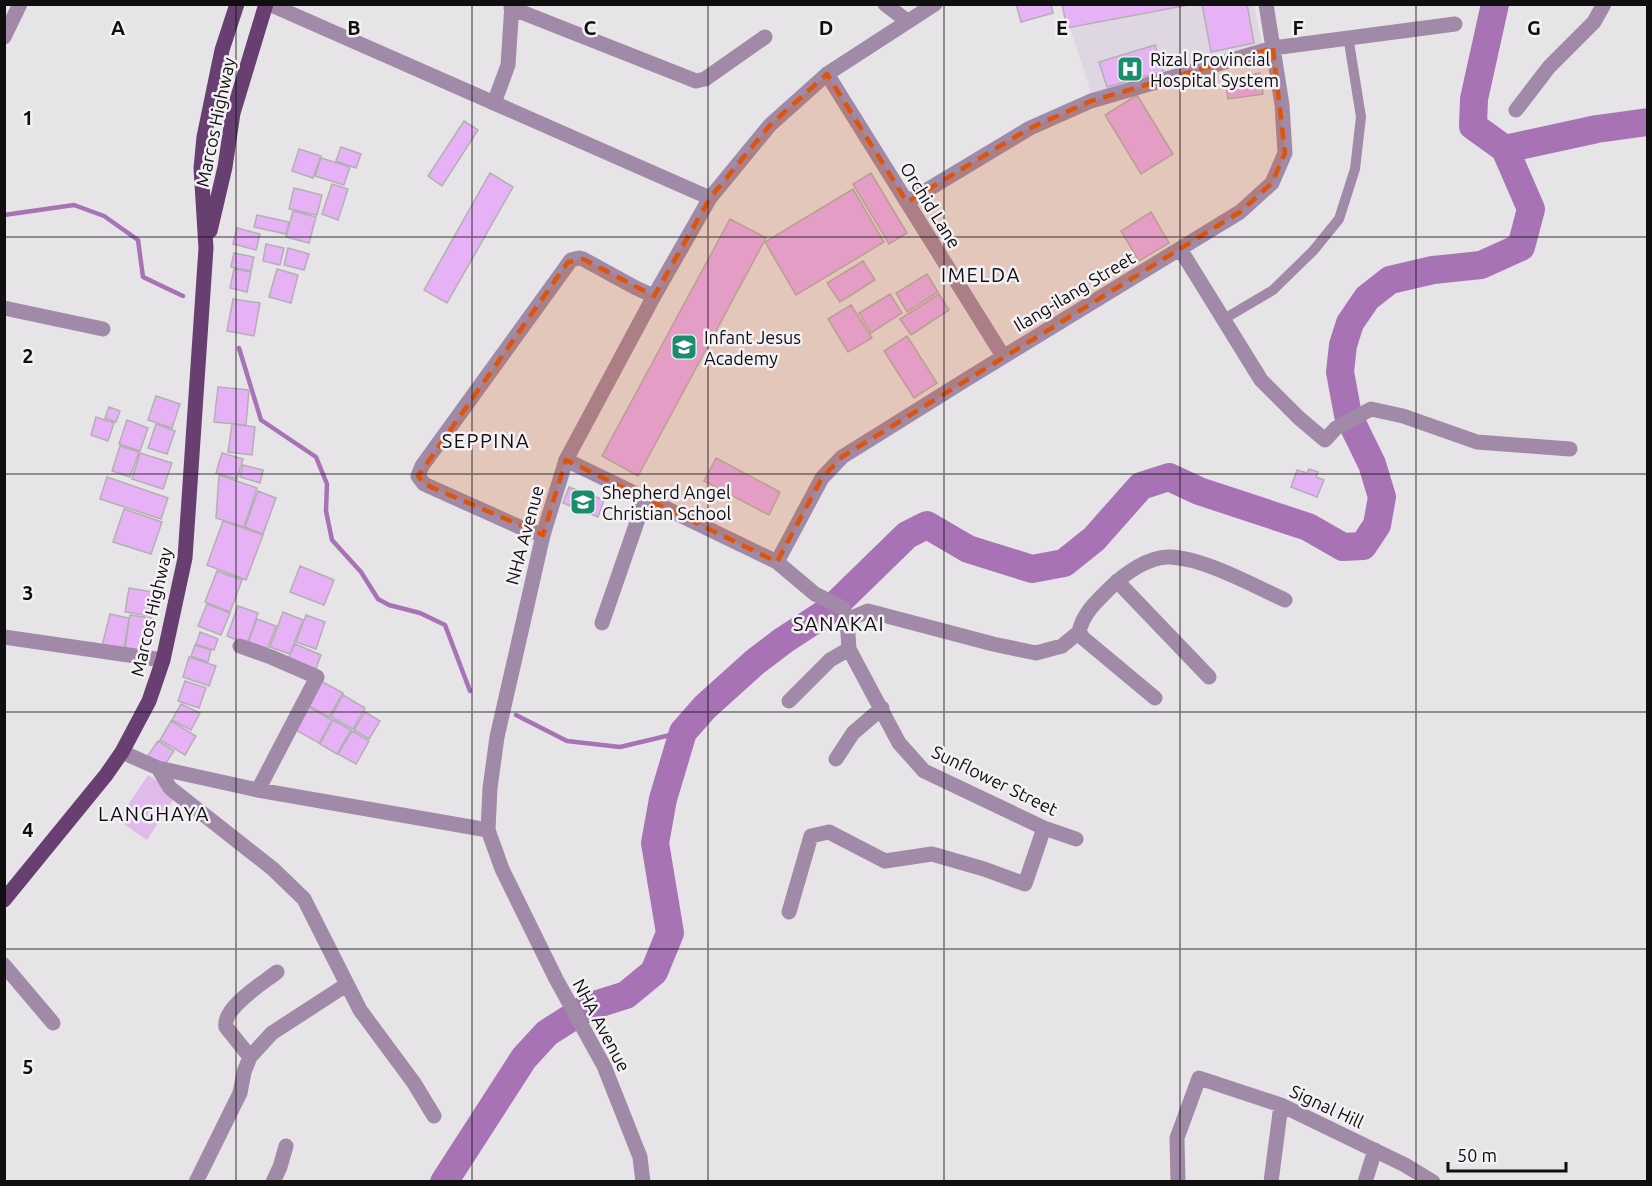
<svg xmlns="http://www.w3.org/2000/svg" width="1652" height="1186" font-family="Ubuntu,sans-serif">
  <rect width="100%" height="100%" fill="#e7e4e8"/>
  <path fill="#ded6e0" d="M1063,5H1254L1262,45L1091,93Z"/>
  <path fill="#e1baec" d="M148,775L177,794L147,840L118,820Z"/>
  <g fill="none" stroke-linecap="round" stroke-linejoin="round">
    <path stroke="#a773b4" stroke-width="4.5" d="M4,215L74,205L104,216L138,240L143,277L183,296
      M239,348L261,420L316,457L327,484L326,511L332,540L361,572L378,599L389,605L420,613L445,625L470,691
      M516,715L567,741L620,747L683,732"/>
    <path stroke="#a773b4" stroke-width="28" d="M1505,149L1597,129L1648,122
      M444,1182L524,1058L547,1033L588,1007L626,995L654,972L670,933L655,843L663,799L683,732L705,707L755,662L784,640L830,610L907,535L927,525L968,549L1032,569L1064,563L1094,539L1141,486L1169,477L1199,491L1308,527L1343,547L1363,546L1377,525L1382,497L1372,464L1348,415L1340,372L1343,345L1350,323L1367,298L1390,280L1433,270L1481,265L1521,247L1531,209L1505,149L1473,126L1474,99L1495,4"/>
  </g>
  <path fill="#e7b1f5" stroke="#b3b0b4" stroke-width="1.5" d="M1016,4H1051L1053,13L1021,22Z
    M1062,4H1189V5L1067,28Z
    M1202,4H1247L1254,43L1211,52Z
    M1155,45L1163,71L1107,87L1099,62Z
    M1260,73L1263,94L1228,99L1225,79Z
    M1137,95L1173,154L1141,174L1105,115Z
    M464,121L478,130L442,186L428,176Z
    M341,147L361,154L356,168L336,161Z
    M299,149L321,156L313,178L292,171Z
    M321,158L350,167L344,185L315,176Z
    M490,173L513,187L447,303L424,290Z
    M871,173L907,233L889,244L853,184Z
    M332,184L348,189L338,220L322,214Z
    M294,188L322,195L317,215L289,209Z
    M853,189L884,242L796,295L765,242Z
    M293,211L316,217L309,243L286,237Z
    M1151,212L1169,243L1139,261L1121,231Z
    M257,215L289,222L286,234L254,227Z
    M730,219L766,238L638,476L602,456Z
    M237,228L260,234L256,250L233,244Z
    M266,244L284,248L280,265L263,261Z
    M288,248L309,254L304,270L284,265Z
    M234,253L254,257L251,271L231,267Z
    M863,261L875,280L840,302L827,283Z
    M234,269L251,272L247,292L230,288Z
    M277,269L298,275L291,303L269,297Z
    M927,274L938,292L907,312L896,293Z
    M890,294L902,313L871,333L859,313Z
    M939,294L949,310L911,335L900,319Z
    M233,299L260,303L254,336L227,331Z
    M851,305L872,338L848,352L828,319Z
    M907,336L937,383L914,398L884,351Z
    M218,387L249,390L246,425L214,422Z
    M156,396L180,404L172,428L148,420Z
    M109,407L120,411L116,422L105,418Z
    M96,417L114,423L108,441L91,435Z
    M127,420L148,428L140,451L119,444Z
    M156,424L175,431L167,454L148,448Z
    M232,424L255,427L252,455L228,452Z
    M120,446L139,452L130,477L112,471Z
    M140,453L172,463L163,489L132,479Z
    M222,453L243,459L237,479L216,473Z
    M716,458L780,492L769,515L704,481Z
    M243,465L263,470L260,483L240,477Z
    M1309,469L1318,472L1316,477L1324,480L1317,497L1291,487L1297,470L1307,473Z
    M219,475L257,488L244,527L216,518Z
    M107,477L168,498L161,519L100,499Z
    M569,487L604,500L598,517L563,503Z
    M258,491L276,498L263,534L245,527Z
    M124,509L162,522L151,554L113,542Z
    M223,521L263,535L246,580L207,565Z
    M300,566L334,580L324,605L290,592Z
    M217,571L242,580L230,612L205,602Z
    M129,588L153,592L150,616L125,612Z
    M207,604L230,613L221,635L198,626Z
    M238,606L258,613L247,644L227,636Z
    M283,612L303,620L290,654L270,647Z
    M110,614L129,618L124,649L102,646Z
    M130,615L151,618L146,653L125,649Z
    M306,615L325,622L316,649L296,642Z
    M257,619L276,626L266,653L247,646Z
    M200,632L218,639L214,650L196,644Z
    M295,644L321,655L315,671L288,659Z
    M195,645L211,650L208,662L191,656Z
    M189,657L216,666L209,686L183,677Z
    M319,680L343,693L329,717L307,705Z
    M185,681L206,688L199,708L178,701Z
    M343,695L365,708L353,729L331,717Z
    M181,704L200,713L191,730L172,720Z
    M307,706L332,720L319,743L294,729Z
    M365,712L380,721L369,739L354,730Z
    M333,720L351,730L337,754L320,744Z
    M171,721L196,736L185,755L160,740Z
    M352,731L369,741L356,764L338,754Z
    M158,741L174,751L163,767L147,757Z"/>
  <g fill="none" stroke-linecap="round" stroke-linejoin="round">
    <path stroke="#a18aa7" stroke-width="10" d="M1224,319L1273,290L1313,251L1339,219L1355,169L1361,117L1348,36"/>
    <path stroke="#a18aa7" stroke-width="15" d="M885,4L907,21
      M511,8L696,81L705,79L765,37
      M4,37L20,4
      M827,74L1003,356
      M494,103L508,65L512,4
      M1516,110L1549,67L1594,22L1604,4
      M907,202L1030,128L1091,101L1273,48L1455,24
      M1180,249L1261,380L1299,418L1325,440L1336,428L1371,409L1403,416L1477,442L1570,449
      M4,308L103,329
      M566,460L777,562L815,594L843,608L847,620L849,649L899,743L924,771L1044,828L1076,839
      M543,535L522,528L424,484L418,476L422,466L571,260L579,258L583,259L636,288L654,296
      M777,562L822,478L842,457L967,379L1240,212L1272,183L1285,153L1282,105L1266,4
      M1117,581L1209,677
      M847,620L868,611L993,644L1036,653L1062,646L1079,632
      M602,623L645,499
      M4,637L163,660
      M240,646L271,657L317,677L258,790
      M1155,698L1083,638L1079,632C1083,613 1097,601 1110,588C1124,574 1149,556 1170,557C1204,558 1254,586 1285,600
      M789,701L830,660L849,649
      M122,752L158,768L258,790L488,830
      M836,759L853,733L882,708
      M158,768L170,788L273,869L304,899L360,1010L414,1083L434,1116
      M789,912L811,836L829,832L885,861L932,854L984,869L1025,884L1044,828
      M4,965L53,1023
      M250,1057L226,1027C222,1008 263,983 277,972
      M196,1182L240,1093L244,1072L250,1057L272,1033L346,985
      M273,1182L280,1167L286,1146
      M1178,1182L1177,1138L1199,1078L1281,1105L1405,1165L1433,1182
      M1271,1182L1281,1105
      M1365,1182L1375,1150"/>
    <path stroke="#a18aa7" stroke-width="15" d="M269,4L710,198
      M643,1182L640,1157L604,1066L556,979L502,869L488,830L490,788L497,737L543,535L566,460L654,296L710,198L770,125L827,74L935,4"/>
    <path stroke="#673f71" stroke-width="15" d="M210,231L225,167L233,113L266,4
      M4,900L106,775L122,752L149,701L163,660L185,558L206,248L201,168L204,137L222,50L237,4"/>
  </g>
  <path fill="#dd550c" fill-opacity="0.2" stroke="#dd550c" stroke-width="4.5" stroke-dasharray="12 8" stroke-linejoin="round" d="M1273,48L1285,153L1272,183L1240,212L842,457L822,478L777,562L566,460L543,535L424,484L418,476L568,262L583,259L654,296L710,198L770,125L827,74L907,202L1030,128L1091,101Z"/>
  <path fill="none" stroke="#100f10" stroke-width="1.5" stroke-opacity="0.55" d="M236,4V1182M472,4V1182M708,4V1182M944,4V1182M1180,4V1182M1416,4V1182M4,237H1648M4,474H1648M4,712H1648M4,949H1648"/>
  <defs>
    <g id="hospital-square" transform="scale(1.35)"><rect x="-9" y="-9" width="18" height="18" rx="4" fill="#1a8d6e" stroke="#f4f1f5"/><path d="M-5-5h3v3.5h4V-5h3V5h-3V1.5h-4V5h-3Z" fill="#fff"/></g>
    <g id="school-square" transform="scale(1.35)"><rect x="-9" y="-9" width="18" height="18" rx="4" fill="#1a8d6e" stroke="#f4f1f5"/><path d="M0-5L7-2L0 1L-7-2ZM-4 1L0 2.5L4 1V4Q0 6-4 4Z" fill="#fff"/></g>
  </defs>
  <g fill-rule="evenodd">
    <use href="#hospital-square" x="1130" y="69"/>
    <use href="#school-square" x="684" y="347"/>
    <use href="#school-square" x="583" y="502"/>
  </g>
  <g text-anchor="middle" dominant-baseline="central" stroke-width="5" stroke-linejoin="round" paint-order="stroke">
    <g font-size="18" fill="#100f10" stroke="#f4f1f5" text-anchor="start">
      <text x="1150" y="59">Rizal Provincial<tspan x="1150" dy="21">Hospital System</tspan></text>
      <text x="704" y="337">Infant Jesus<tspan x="704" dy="21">Academy</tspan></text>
      <text x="602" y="492">Shepherd Angel<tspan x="602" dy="21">Christian School</tspan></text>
    </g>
    <g font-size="18" fill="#100f10" stroke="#f4f1f5">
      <text transform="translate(215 122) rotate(-78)">Marcos Highway</text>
      <text transform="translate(931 205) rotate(58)">Orchid Lane</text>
      <text transform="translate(1074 291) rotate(-31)">Ilang-ilang Street</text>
      <text transform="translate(524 535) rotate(-75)">NHA Avenue</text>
      <text transform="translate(151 612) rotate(-77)">Marcos Highway</text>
      <text transform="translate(995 780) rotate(26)">Sunflower Street</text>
      <text transform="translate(602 1025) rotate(62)">NHA Avenue</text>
      <text transform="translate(1327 1106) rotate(25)">Signal Hill</text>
    </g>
    <g font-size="20" letter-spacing="1.5" fill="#100f10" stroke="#f4f1f5">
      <text x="981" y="274">IMELDA</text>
      <text x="486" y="440">SEPPINA</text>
      <text x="839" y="623">SANAKAI</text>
      <text x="154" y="813">LANGHAYA</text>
    </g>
  </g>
  <g font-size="20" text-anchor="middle" font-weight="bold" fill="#100f10" stroke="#f4f1f5" stroke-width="5" stroke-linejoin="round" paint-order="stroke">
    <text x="118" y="35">A</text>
    <text x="354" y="35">B</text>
    <text x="590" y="35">C</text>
    <text x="826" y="35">D</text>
    <text x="1062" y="35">E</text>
    <text x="1298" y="35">F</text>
    <text x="1534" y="35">G</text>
    <text x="28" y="125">1</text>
    <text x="28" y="363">2</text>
    <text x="28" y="600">3</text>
    <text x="28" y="837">4</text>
    <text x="28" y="1074">5</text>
  </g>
  <rect width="1652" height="1186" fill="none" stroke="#100f10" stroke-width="12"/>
  <path d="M1448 1162v9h118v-9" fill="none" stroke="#100f10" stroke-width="3"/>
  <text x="1457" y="1162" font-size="18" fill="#100f10" stroke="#f4f1f5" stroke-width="4.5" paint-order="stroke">50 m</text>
</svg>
